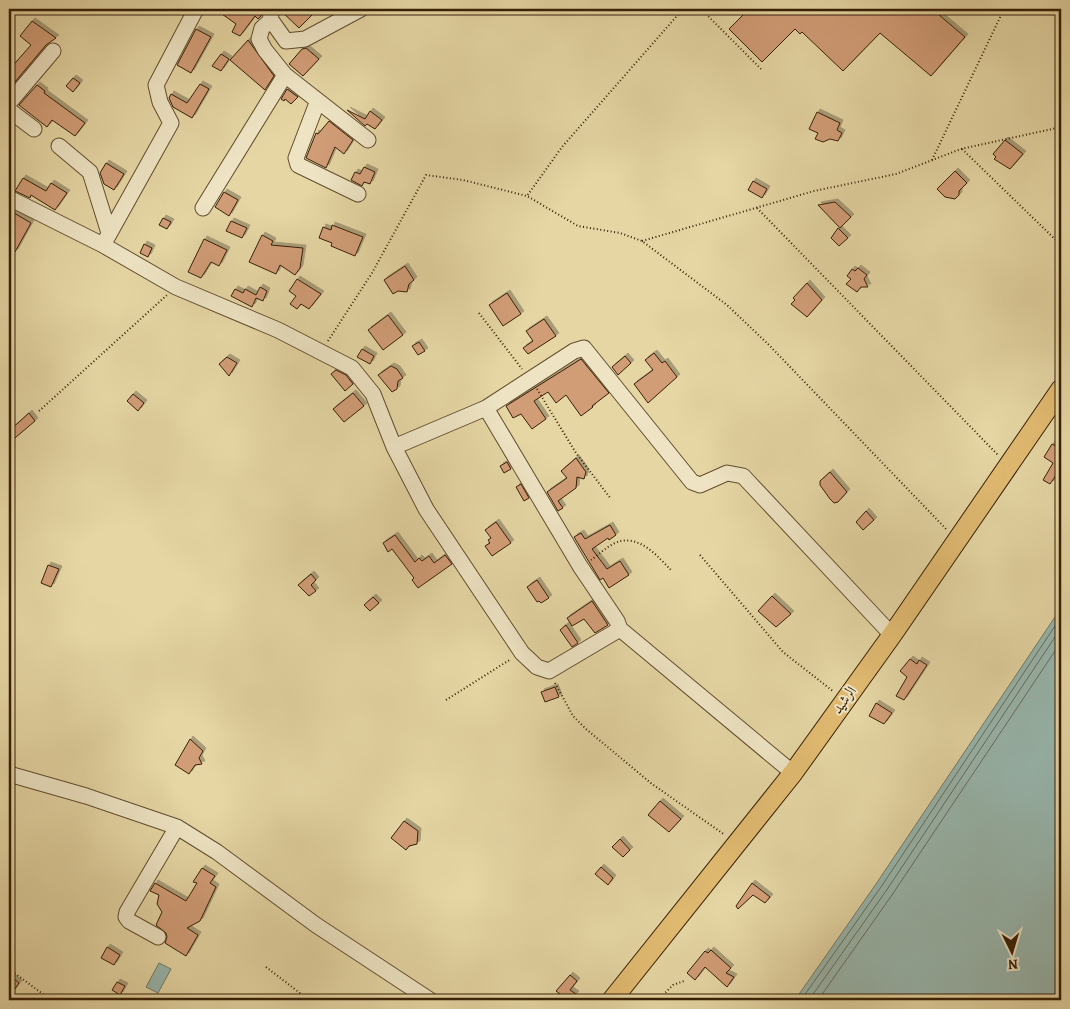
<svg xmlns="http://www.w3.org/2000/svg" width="1070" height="1009" font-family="Alegreya,Amiri,serif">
  <defs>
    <filter id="shadow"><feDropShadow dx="3" dy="-3" stdDeviation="0" flood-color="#0004"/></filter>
  </defs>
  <rect width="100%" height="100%" fill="#e5d6a4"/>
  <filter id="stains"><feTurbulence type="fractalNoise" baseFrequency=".004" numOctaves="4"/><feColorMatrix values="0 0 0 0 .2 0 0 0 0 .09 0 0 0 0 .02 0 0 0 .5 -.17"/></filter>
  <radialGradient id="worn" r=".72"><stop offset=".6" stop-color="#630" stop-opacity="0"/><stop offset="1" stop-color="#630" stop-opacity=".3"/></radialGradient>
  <path fill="#98b7ae" stroke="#717a6b" d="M1061,608V1000H795L876,884Z
    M159,963L171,969L158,993L146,987Z"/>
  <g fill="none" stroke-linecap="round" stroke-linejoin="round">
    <path stroke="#686b5a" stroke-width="1" d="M801,1000L881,887L1061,617
      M809,1000L886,891L1061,628
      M818,1000L892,895L1061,642"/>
  </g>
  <path fill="#d19d77" stroke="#371f06" filter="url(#shadow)" d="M226,9H261V16L258,19L255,16L240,36L232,32L236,24L222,14Z
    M279,9H318L299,28Z
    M749,9H932L965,37L931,76L880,33L843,71L802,32L800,34L795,29L762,62L729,29Z
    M32,21L56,38L46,45L9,89V70L31,45L20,36Z
    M196,29L211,37L191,73L177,65Z
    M248,40L274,76L265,90L230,60Z
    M306,48L319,59L303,76L289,64L302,49Z
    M221,54L229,59L221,71L212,66Z
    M73,78L80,83L73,92L66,86Z
    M200,84L209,89L192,118L173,107L169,98L171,94L187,103Z
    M37,85L45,91L44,93L85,123L75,136L52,120L47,127L19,105Z
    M287,89L298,97L291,104L285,99L284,101L281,99Z
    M347,110L365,119L370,111L382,120L375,129L367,124L365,126Z
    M817,112L840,123L837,130L842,133L838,141L830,139L823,142L815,139L818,133L809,129Z
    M329,121L353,140L344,154L335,147L326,168L306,158L316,133L318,134Z
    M1005,140L1023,154L1010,169L994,159L996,157L993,154Z
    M106,163L124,174L114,190L104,184L100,173Z
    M364,167L375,172L370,184L364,182L362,186L351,180L355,172L360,174Z
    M955,171L967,183L959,191V195L955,199L945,197L937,189Z
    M23,178L46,191L51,183L67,193L55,210L31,195L30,198L15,191Z
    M753,181L767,189L762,198L748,190Z
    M224,192L238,200L229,216L215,207Z
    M835,202L851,217L840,228L818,205Z
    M9,210L31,223L15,252L9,248Z
    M163,218L171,222L167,229L159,225Z
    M231,221L247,228L242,238L226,231Z
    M332,225L363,237L355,256L331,246L332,243L319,238L323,227L331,230Z
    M838,228L848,238L839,246L831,238Z
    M262,235L273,241L271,245L303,248L300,268L295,275L280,265L276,274L249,262Z
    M204,239L227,250L219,266L211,262L201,278L188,272Z
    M144,244L152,248L148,257L140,253Z
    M405,266L414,280L409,284L407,292L398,291L393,294L384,280Z
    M858,268L867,275L864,279L868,287H861L857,292L846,284L851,279L847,276L852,269L855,271Z
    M297,279L321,294L309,309L301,304L297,309L290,304L296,296L289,291Z
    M807,283L822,300L807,317L791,304L795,300L793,298Z
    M260,287L267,291L263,301L256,298L252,307L231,296L235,289L243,293L245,289L256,295Z
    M507,293L521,314L503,326L489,305Z
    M388,315L403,335L383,350L368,330Z
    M544,319L556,336L528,354L523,348L533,341L526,331Z
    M419,342L425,351L418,355L412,346Z
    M362,349L374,356L370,364L357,357Z
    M654,353L662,363L665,361L677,377L648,403L634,384L653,370L645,360Z
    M625,356L631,363L618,375L612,367Z
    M227,357L237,363L229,376L219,364Z
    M581,359L609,393L592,406L593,407L581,416L566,395L556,403L548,392L534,401L546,419L532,429L521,414L513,418L506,406Z
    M391,366L397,369L403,378L398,381L397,389L392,392L378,375Z
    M336,370L346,375L353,384L345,391L331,374Z
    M353,393L364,406L344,422L333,409Z
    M133,394L144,403L138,411L127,401Z
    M29,413L35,421L9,443V431Z
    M1052,444L1061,449V468L1050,484L1043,480L1053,463L1044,457Z
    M576,458L586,472L584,479L577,477L576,488L558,501L563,508L558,511L547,492L567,478L561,471Z
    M507,462L511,469L504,473L500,466Z
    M830,472L847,492L838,502L834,503L830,499L820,485V481Z
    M521,484L529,498L524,501L516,487Z
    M866,511L874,520L863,530L856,522Z
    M496,522L511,543L492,556L485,546L490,543L488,540L491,538L485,530Z
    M610,525L616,535L609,540L608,538L592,549L607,569L620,561L629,575L609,588L603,578L600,580L574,537L581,533L585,539Z
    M395,535L415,562L419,558L422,561L429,556L434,563L445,555L452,564L418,588L412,580L414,578L392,549L388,552L383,543Z
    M48,565L59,569L51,587L41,583Z
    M311,574L316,580L311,585L316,591L309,596L298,585Z
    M537,580L549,598L541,603L539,601L537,602L527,587Z
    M772,596L791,614L776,627L758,611Z
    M373,597L379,603L370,611L364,605Z
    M592,601L608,625L595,633L584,619L572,626L567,618Z
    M566,625L578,643L572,647L560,630Z
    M910,659L917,664L919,660L927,665L904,700L896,696L907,677L900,671Z
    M555,687L559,697L545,702L541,692Z
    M876,703L892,713L884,724L869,716Z
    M190,739L203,751L199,758L202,764L195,765L189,774L175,765Z
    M660,801L681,819L669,832L648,815Z
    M404,821L418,831L417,844L409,846L406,850L391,838Z
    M620,839L630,850L623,857L612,847Z
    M601,867L613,878L608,885L595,874Z
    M202,868L215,876L210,883L216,887L200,921L187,928L198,935L186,956L165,943L167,937L166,933L156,925L162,912L157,904L159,895L150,891L155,883L186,901L197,883L193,882Z
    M752,883L770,897L765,903L753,895L738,909L736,906Z
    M107,947L120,955L114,965L101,958Z
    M711,950L731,968L726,973L734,977L727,987L705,967L695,980L687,973L705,951L708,953Z
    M9,975L19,983L9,997Z
    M570,975L577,981L570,990L576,994L571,1000H568L556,991Z
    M117,982L125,986L120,995L112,990Z"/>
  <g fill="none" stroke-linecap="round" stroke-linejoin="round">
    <g stroke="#624d2e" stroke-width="17">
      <path id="minor" d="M271,20L286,41L305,39L361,9
        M285,75L368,140
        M9,103L53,51
        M317,103L296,158L298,165L358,194
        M9,110L34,129
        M59,146L90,172L109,233
        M9,198L103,245L176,287L278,330L352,368L373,394L394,447L426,509L522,653L537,667L549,671L620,629
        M203,208L285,75L265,50L259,39L262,28L271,20L270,9
        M103,245L171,123L160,102L156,85L196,9
        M486,408L580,566L617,621L620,629L793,773
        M394,447L486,408L574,351L584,348L692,482L700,485L727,473L743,476L892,635
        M9,774L86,796L177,827L217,852L316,925L430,1000
        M158,937L129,921L126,917L127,912L177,827"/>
    </g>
    <g stroke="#371f06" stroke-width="21">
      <path id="major" d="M612,1000L793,773L892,635L1061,389"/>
    </g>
    <path stroke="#371f06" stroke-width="2" stroke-dasharray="1 2.5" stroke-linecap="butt" d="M683,9L562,147L527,196L578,226L620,233L642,241L727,305L769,345L947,530
      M701,9L761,69
      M962,149L1061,245
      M932,160L1004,9
      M757,208L998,455
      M642,241L814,191L896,174L961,149L1061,127
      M479,313L522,369
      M328,341L372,273L426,175L463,180L527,196
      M537,389L576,453L611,499
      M39,411L167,295
      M700,555L783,652L834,692
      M591,560C599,554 611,543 621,541C642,537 658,557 671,570
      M9,574L14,582L9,621
      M9,639V682
      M555,683L573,716L586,729L652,784L725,835
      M446,700L511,659
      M266,967L309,1000
      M9,969L51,1000
      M658,1000L673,985L684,981"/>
    <use href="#minor" stroke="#eee4c4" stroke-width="15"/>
    <use href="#major" stroke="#e2bb72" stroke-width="19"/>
  </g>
  <g text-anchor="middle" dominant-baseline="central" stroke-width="4" stroke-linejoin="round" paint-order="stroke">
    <g font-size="15" fill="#371f06" stroke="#eee4c4">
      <text transform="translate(844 700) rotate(-54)">الرشيد</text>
    </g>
  </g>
  <rect width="1070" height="1009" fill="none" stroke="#e5d6a4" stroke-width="30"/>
  <rect x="10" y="10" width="1050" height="989" fill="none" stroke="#371f06" stroke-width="2.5"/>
  <rect x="15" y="15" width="1040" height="979" fill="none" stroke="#371f06"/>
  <g transform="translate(1012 952) rotate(175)" stroke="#eee4c4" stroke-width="4" paint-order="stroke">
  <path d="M0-4L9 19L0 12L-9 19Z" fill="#371f06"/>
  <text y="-8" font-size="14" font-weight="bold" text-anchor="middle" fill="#371f06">N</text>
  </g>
  <rect width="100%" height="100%" filter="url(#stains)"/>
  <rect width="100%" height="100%" fill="url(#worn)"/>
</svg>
